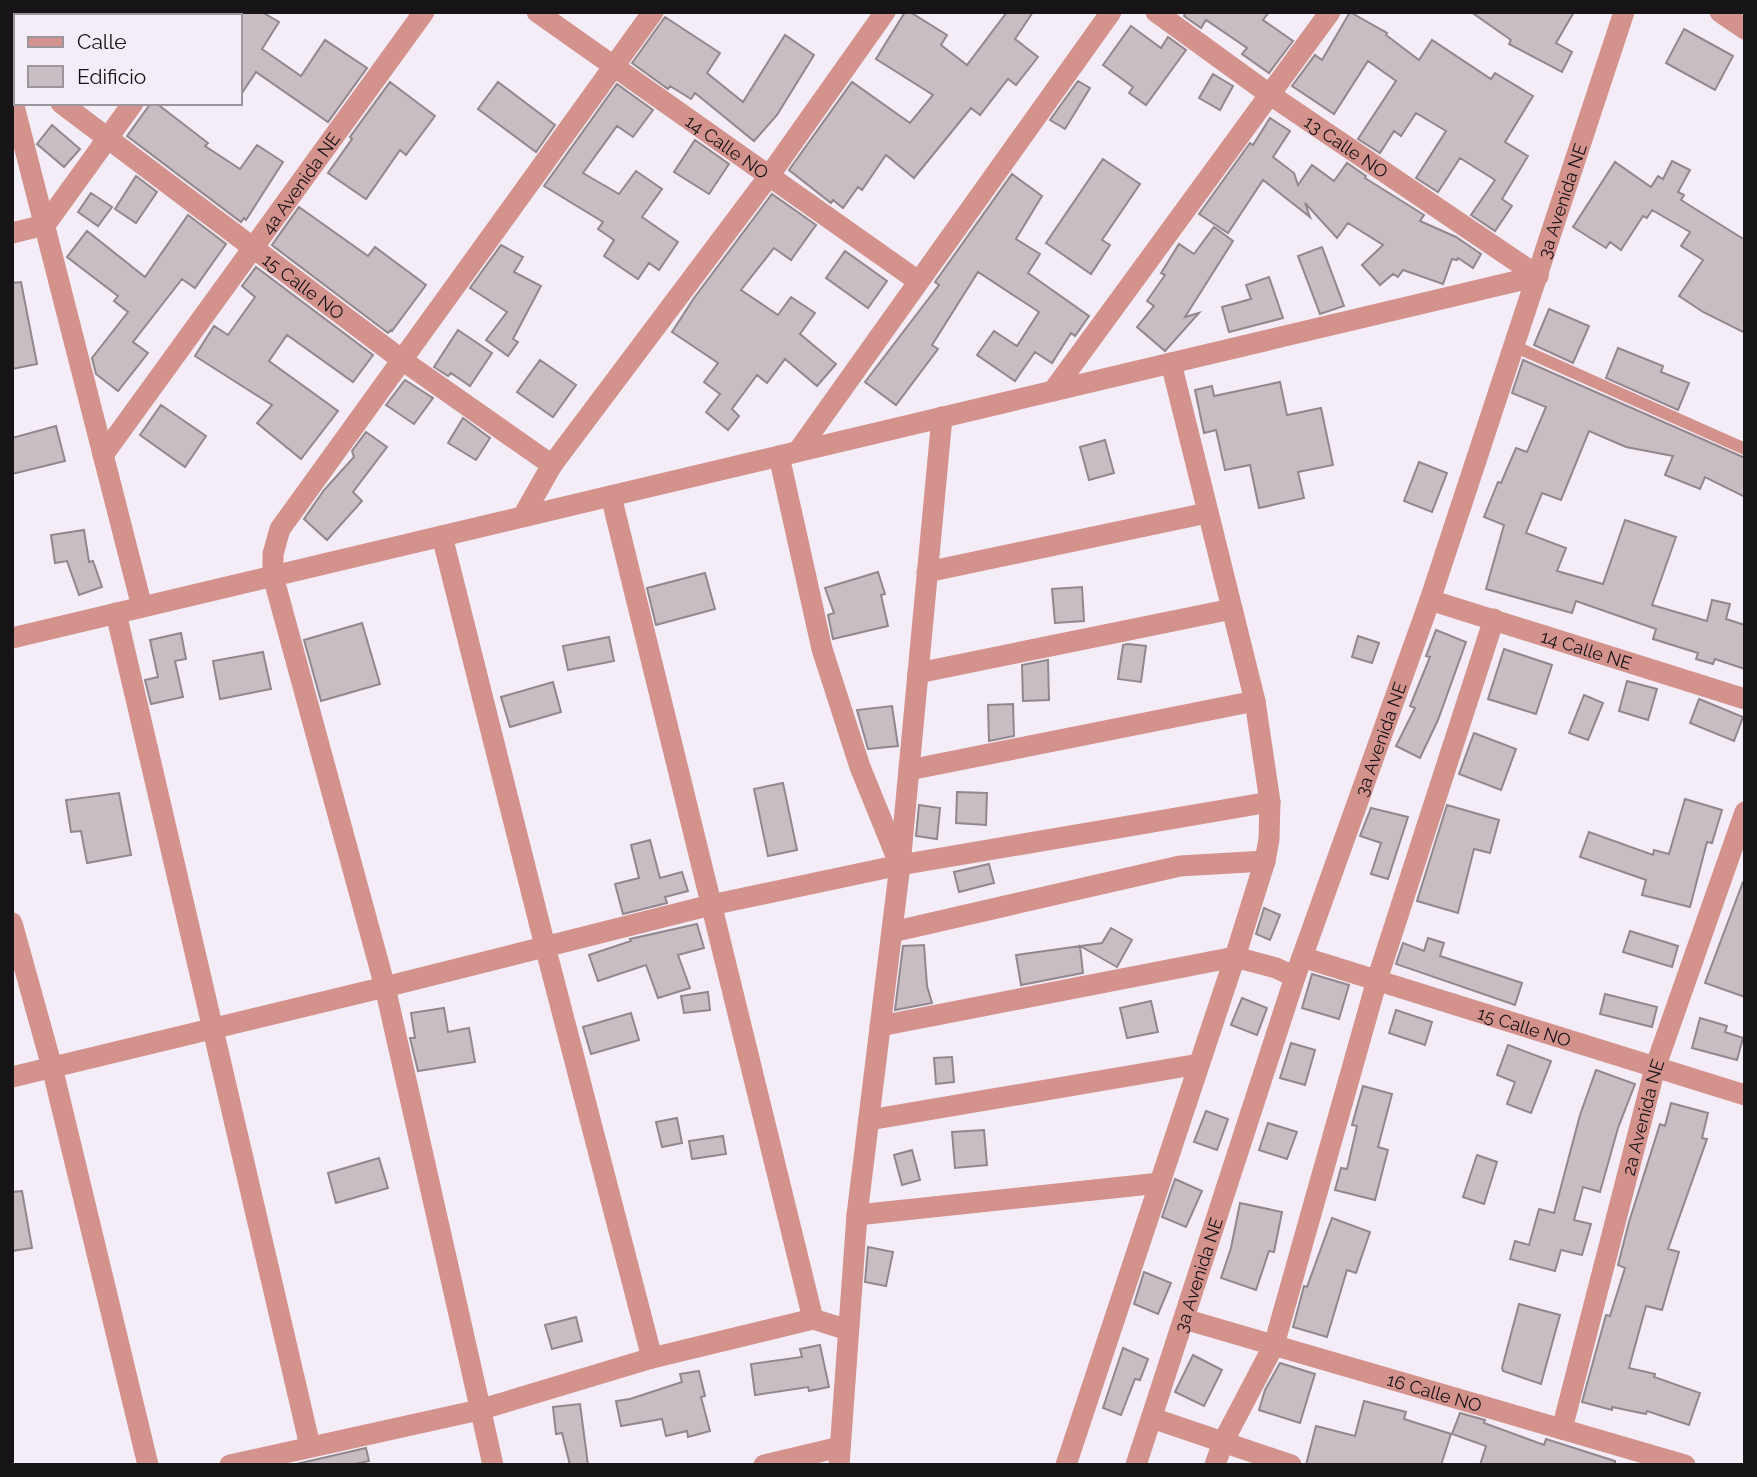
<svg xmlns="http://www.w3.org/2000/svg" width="1757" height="1477" font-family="Raleway,sans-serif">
  <rect width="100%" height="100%" fill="#f4edf7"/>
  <path fill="#c8bdc3" stroke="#92878c" stroke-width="2" d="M240,12H262L279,22L262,49L301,76L325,40L367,68L328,122L256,72L240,96Z
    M905,12H910L947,35L941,45L967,65L1007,12H1033L1015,39L1038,57L1016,85L1008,79L980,115L971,108L914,178L886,155L862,190L858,187L843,208L833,200L831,203L789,170L852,82L910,123L933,95L876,59Z
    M1186,12H1269L1263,20L1293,41L1269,73L1242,54L1247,48L1206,20L1201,28L1184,16Z
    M1350,12L1387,33L1386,35L1419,60L1432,40L1491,79L1495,73L1533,96L1505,142L1528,156L1502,199L1512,206L1495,231L1471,215L1495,180L1460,158L1438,192L1416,178L1446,131L1416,113L1401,136L1394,131L1380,153L1358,139L1396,81L1368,61L1334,114L1292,86L1315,55L1322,60Z
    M1471,12H1574L1556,43L1572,52L1562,72L1509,44L1511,40Z
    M665,17L720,53L707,73L743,102L785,35L814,55L777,115L754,141L695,93L691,99L670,86L668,89L632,63Z
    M1131,26L1161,48L1168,37L1186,50L1146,105L1129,93L1133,87L1103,65Z
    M1684,29L1733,56L1715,90L1666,63Z
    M1213,74L1233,86L1220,110L1199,98Z
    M1078,81L1090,88L1065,129L1050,120Z
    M390,82L435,116L406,155L400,150L366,199L328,173L352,139L350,137Z
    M498,82L555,125L536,152L478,109Z
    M617,84L653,110L633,137L617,126L583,173L619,194L636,171L662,189L642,217L678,242L659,270L649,263L638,279L604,256L614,240L598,229L603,222L544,186Z
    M151,103H156L208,143L205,146L240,169L257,145L283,162L246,220L244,218L241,222L127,136Z
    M1270,118L1290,131L1273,157L1294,173L1298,185L1312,165L1334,181L1347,163L1366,176L1365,178L1424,215L1420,221L1456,237L1481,254L1473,268L1458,258L1457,260L1452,259L1443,284L1403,270L1398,277L1393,274L1380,285L1362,265L1383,245L1348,223L1337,238L1305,203L1310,217L1263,180L1228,233L1199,214L1250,143L1253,145Z
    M52,125L80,149L64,167L37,144Z
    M695,140L729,164L709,194L674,172Z
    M1103,159L1140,184L1102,240L1110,245L1091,274L1046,243Z
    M1672,161L1690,170L1678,192L1684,195L1681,200L1745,240V333L1703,312L1679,296L1703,260L1681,246L1690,232L1652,210L1647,218L1643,216L1621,250L1610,242L1606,248L1573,227L1615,162L1651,187L1658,176L1663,179Z
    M1012,174L1042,196L1016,239L1040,254L1028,273L1089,316L1075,336L1071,333L1052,363L1035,352L1015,381L977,355L994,331L1017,346L1039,312L978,272L932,345L938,349L896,405L865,382L939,285L935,282Z
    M136,176L157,192L136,223L115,209Z
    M91,193L112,207L98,226L78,212Z
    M772,194L816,225L791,260L774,248L741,290L778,315L791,297L815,313L800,334L836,364L817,386L785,359L767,383L757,375L732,409L739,416L728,430L706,412L720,394L704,382L718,363L672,332L694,298Z
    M299,207L368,256L375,247L426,285L392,331L391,330L388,333L273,246L272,245Z
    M188,215L226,244L195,288L182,279L133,342L148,353L118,391L96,374L92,358L128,312L114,301L118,296L67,257L87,231L145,277Z
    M1214,227L1233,241L1185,317L1199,313L1165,351L1137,327L1154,306L1147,301L1165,275L1161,273L1179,244L1194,254Z
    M501,245L523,257L514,272L541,286L513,339L518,342L508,356L486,340L507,312L470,288Z
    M1322,247L1344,306L1320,314L1298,256Z
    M845,251L887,281L868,308L826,278Z
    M256,267L373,355L353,382L287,335L269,361L338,411L301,459L257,423L272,405L195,356L214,326L228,335L255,297L242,286Z
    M1269,277L1283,318L1229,332L1222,307L1251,299L1246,285Z
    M21,282L37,364L12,369V283Z
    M1549,309L1589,326L1573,363L1534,345Z
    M458,330L492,353L470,386L451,373L448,376L434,367Z
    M1618,348L1663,366L1661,372L1689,383L1678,410L1606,378Z
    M540,360L576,385L553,417L517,392Z
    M1523,360L1745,458V497L1705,477L1700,489L1665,475L1673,456L1626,447L1589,431L1561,500L1542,493L1526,533L1566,548L1557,571L1603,584L1625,520L1676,537L1652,605L1707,621L1712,600L1730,604L1726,619L1745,625V669L1715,659L1713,664L1696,659L1698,653L1653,639L1656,629L1576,601L1572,613L1486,589L1504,525L1484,517L1498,482L1501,483L1516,448L1527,452L1546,407L1512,393Z
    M405,380L433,398L414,424L386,405Z
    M1280,382L1287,415L1321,408L1333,465L1298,472L1304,498L1259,508L1250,465L1225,470L1216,430L1204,433L1195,390L1212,386L1214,396Z
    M161,405L206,436L185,467L140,435Z
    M463,418L490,438L476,460L448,443Z
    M56,426L65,461L12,474V438Z
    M366,432L387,447L353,492L362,501L327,540L304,519L324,490L354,457L352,451Z
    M1105,440L1114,473L1089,480L1080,447Z
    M1419,462L1447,473L1432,512L1404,501Z
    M84,530L89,562L93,561L102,587L79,595L67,561L55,563L51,535Z
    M878,572L885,594L881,595L888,626L833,639L828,615L834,613L825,588Z
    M705,573L715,609L656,625L647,588Z
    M1082,587L1084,621L1055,623L1052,589Z
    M362,623L380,684L321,701L304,640Z
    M1436,630L1466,642L1438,720L1420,758L1396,746L1415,708L1410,706L1430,657L1426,656Z
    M181,633L186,659L175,661L183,697L151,704L145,680L158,677L150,640Z
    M1358,636L1379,643L1372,663L1352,657Z
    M609,637L614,661L568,670L563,646Z
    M1128,644L1146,646L1141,682L1118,679L1123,645Z
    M1504,649L1552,665L1536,714L1488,699Z
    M263,652L271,689L220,699L213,661Z
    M1048,660L1049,700L1023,701L1022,665Z
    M1627,681L1657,689L1648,720L1619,711Z
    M553,682L561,712L510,727L501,697Z
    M1584,695L1603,703L1588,740L1569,733Z
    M1699,699L1743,717L1734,741L1690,723Z
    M1013,704L1014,736L989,741L988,705Z
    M892,706L898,746L868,749L857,710Z
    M1474,733L1516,749L1501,790L1459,774Z
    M783,783L797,850L768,856L754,789Z
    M957,792L987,793L986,825L956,823Z
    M119,793L131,855L87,863L81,831L71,832L66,800Z
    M1685,799L1722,810L1712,843L1707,842L1690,907L1642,895L1646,880L1580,857L1589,832L1653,855L1654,850L1669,854Z
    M919,805L940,808L937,839L916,836Z
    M1447,805L1499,820L1490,853L1474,849L1458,913L1417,901Z
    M1371,808L1408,817L1388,879L1371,874L1381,843L1360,836Z
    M650,840L660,878L682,872L688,891L665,897L667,903L623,914L615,884L639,878L631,845Z
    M989,864L994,883L959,892L954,872Z
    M1743,882H1745V997L1705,983Z
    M1264,908L1280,915L1270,940L1256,934Z
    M697,924L704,948L678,955L690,988L658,998L646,965L598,981L589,955L631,941L630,939Z
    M1111,928L1132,940L1117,967L1080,946L1083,973L1021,985L1016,955L1102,943Z
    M1630,931L1678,946L1672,967L1623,952Z
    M1428,938L1444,943L1440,956L1522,983L1515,1005L1396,964L1403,943L1424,951Z
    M924,945L927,986L932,1003L895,1010L903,946Z
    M1312,974L1349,985L1339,1019L1302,1008Z
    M708,992L710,1010L684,1013L681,996Z
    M1605,994L1657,1007L1652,1027L1600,1014Z
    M1242,998L1267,1008L1257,1035L1231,1025Z
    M1151,1001L1158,1032L1127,1038L1120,1008Z
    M444,1008L448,1032L469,1028L475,1062L418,1071L410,1038H415L411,1013Z
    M1396,1010L1432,1022L1425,1045L1389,1033Z
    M631,1013L639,1040L591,1054L583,1027Z
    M1700,1018L1727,1026L1725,1032L1743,1038L1737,1060L1692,1048Z
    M1291,1043L1315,1050L1305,1085L1280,1078Z
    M1508,1045L1551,1061L1531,1113L1507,1104L1515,1082L1497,1075Z
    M952,1057L954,1082L936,1084L934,1058Z
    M1596,1070L1635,1084L1618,1128L1600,1192L1583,1187L1574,1220L1591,1224L1582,1255L1561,1250L1555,1271L1510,1259L1515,1241L1529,1245L1539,1209L1554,1213L1580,1115Z
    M1363,1086L1392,1094L1378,1147L1388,1150L1375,1200L1335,1190L1341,1168L1347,1169L1357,1126L1352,1125Z
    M1671,1103L1708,1113L1702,1138L1707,1139L1668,1249L1679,1252L1662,1310L1646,1306L1629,1368L1655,1374L1654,1377L1700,1393L1689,1425L1647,1411L1646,1414L1612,1407V1410L1582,1402L1606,1315L1610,1316L1625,1268L1618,1265L1629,1222L1660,1124L1665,1126Z
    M1206,1111L1228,1119L1217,1150L1194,1142Z
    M677,1118L682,1143L662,1147L656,1122Z
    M1268,1123L1297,1132L1287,1159L1259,1150Z
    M984,1130L987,1165L955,1168L952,1132Z
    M723,1136L726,1154L692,1159L689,1141Z
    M912,1150L920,1180L902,1185L894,1155Z
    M1477,1155L1497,1162L1484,1204L1463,1197Z
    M379,1158L388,1188L336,1203L328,1173Z
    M1175,1179L1202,1191L1186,1227L1162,1217Z
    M22,1191L32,1248L12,1251V1192Z
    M1240,1203L1282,1212L1274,1252L1269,1251L1256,1290L1221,1278L1231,1248Z
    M1332,1218L1370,1232L1356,1273L1347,1270L1327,1337L1293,1327L1304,1286L1307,1287Z
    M868,1247L893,1252L886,1286L865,1282Z
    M1144,1272L1171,1283L1158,1314L1134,1304Z
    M1519,1304L1560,1315L1541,1384L1503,1371L1502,1368Z
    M576,1317L582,1341L552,1349L545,1325Z
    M820,1345L829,1387L809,1391L808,1387L755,1395L751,1364L802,1357L800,1349Z
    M1123,1348L1148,1359L1140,1380L1135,1379L1121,1415L1103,1408Z
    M1193,1355L1222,1370L1204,1406L1175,1392Z
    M1280,1363L1315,1374L1300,1423L1259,1410L1265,1390Z
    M699,1371L705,1396L701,1397L710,1431L688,1437L687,1431L666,1436L662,1419L621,1426L616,1401L630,1399L682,1382L680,1374Z
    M1364,1401L1406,1412L1404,1419L1451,1434L1441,1465H1306L1316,1426L1355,1436Z
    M580,1404L588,1465H570L562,1433L556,1434L553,1407Z
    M1460,1413L1485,1420L1484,1423L1544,1445L1546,1439L1615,1461V1465H1480L1486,1446L1452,1434Z
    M366,1448L369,1461L351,1465H292Z"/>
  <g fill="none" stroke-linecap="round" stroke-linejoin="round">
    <path stroke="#d4928d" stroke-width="12" d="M1514,346L1745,449"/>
    <g stroke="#d4928d" stroke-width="21">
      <path id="s1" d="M537,12L918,281"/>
      <path id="s2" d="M1156,12L1269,94L1538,276"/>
      <path d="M1720,12L1745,29"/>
      <path d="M196,16L198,12"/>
      <path d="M12,67L16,69"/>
      <path d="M12,98L142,607"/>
      <path id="s3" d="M61,103L402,360L552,465"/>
      <path d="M12,233L45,225L133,103"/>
      <path d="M1053,391L1330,12"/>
      <path d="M798,451L1111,12"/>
      <path id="s4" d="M103,455L424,12"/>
      <path d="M779,456L822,649L860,767L899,863"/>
      <path d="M611,496L813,1319"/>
      <path d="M523,516L552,465L769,176L885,12"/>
      <path d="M442,536L545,946L652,1358"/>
      <path d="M927,572L1207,513"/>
      <path id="s5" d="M1430,600L1745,699"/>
      <path d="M116,613L310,1446"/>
      <path d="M12,638L1538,276"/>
      <path d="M918,673L1232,609"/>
      <path d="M909,770L1255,701"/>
      <path d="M12,923L52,1067L148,1465"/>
      <path d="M892,932L1180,866L1265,861"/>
      <path id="s6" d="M1302,957L1745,1095"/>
      <path d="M880,1026L1235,957L1276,968L1295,977"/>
      <path d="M12,1077L385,987L711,905L900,865L1270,802"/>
      <path d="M869,1120L1199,1064"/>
      <path d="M857,1215L1160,1183"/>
      <path id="s7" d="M1184,1319L1685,1465"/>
      <path d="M1152,1418L1291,1465"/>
      <path id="s8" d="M1562,1429L1655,1068L1745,812"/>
      <path d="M230,1465L479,1410L652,1358L813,1319L848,1330"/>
      <path d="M493,1465L385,987L273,576V554L280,529L653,12"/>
      <path d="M764,1465L840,1447"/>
      <path d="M839,1465L857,1215L900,865L942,417"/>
      <path d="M1066,1465L1235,957L1265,861L1269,839L1270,802L1255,701L1171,363"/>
      <path id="s9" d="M1136,1465L1295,977L1430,600L1624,12"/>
      <path d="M1215,1465L1223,1442L1274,1345L1377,980L1494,619"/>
    </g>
  </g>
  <g text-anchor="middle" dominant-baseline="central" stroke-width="5" stroke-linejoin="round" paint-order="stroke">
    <g font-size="18" fill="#161417" stroke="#f4edf7">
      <text stroke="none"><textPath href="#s2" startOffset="233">13 Calle NO</textPath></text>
      <text stroke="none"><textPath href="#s1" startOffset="233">14 Calle NO</textPath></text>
      <text stroke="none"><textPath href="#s4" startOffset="336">4a Avenida NE</textPath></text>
      <text stroke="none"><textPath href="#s9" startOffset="1334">3a Avenida NE</textPath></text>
      <text stroke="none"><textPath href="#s3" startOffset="304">15 Calle NO</textPath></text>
      <text stroke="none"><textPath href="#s5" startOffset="164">14 Calle NE</textPath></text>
      <text stroke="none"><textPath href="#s9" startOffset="766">3a Avenida NE</textPath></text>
      <text stroke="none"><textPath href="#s6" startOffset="233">15 Calle NO</textPath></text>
      <text stroke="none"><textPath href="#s8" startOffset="322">2a Avenida NE</textPath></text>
      <text stroke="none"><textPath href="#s9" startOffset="200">3a Avenida NE</textPath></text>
      <text stroke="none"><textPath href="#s7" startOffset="261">16 Calle NO</textPath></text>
    </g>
  </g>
  <rect width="1757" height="1477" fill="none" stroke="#161417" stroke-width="28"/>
  <rect x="14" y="14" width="228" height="91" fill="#f4edf7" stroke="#9b969d" stroke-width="2"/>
  <rect x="28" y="37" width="35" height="10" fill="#d4928d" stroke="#9b969d" stroke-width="2"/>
  <text x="77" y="49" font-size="21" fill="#161417">Calle</text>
  <rect x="28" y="66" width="35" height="21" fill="#c8bdc3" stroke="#9b969d" stroke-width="2"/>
  <text x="77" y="84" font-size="21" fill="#161417">Edificio</text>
</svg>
